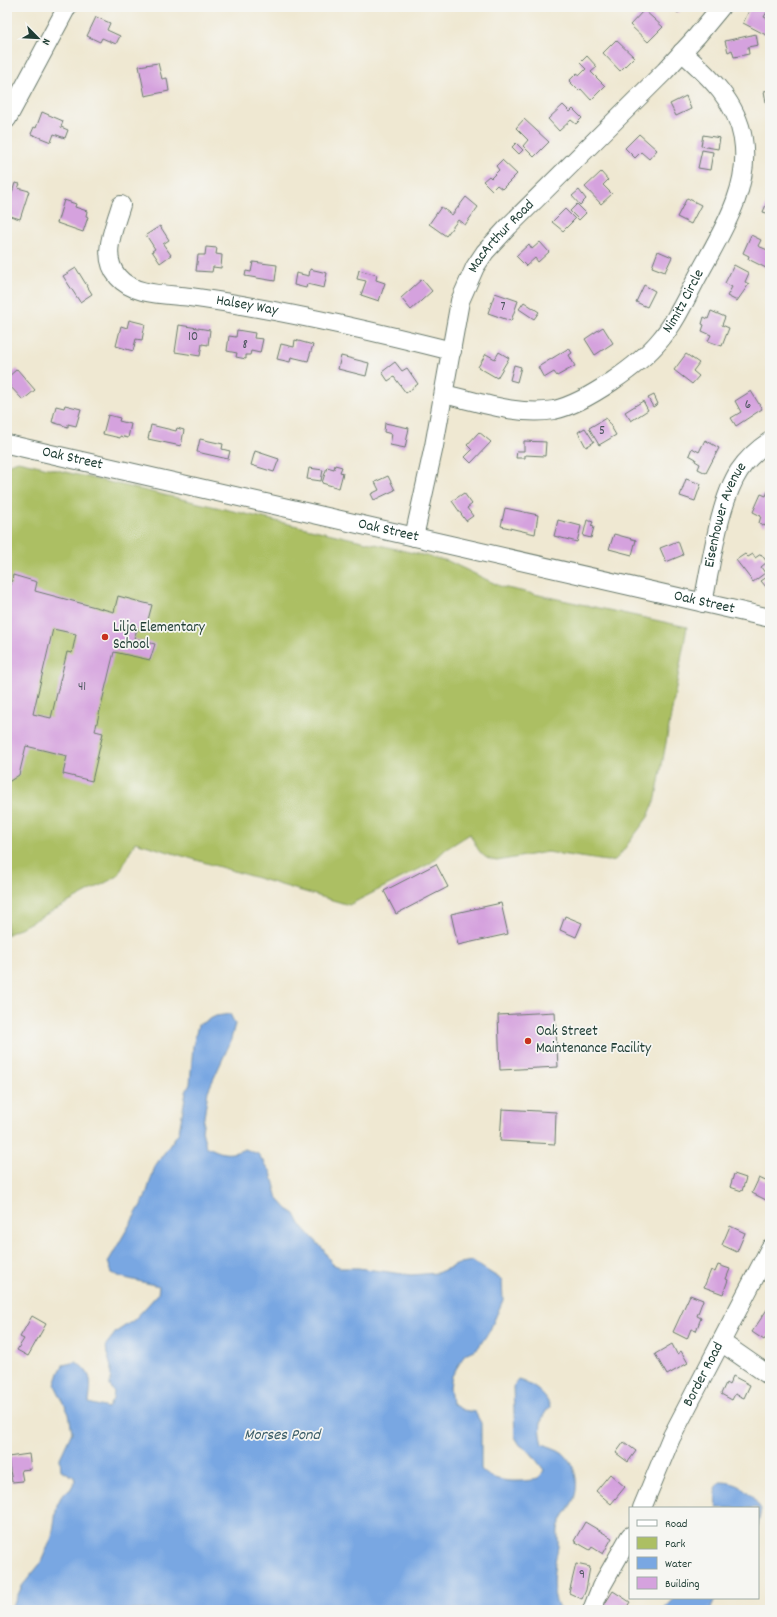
<svg xmlns="http://www.w3.org/2000/svg" width="777" height="1617" font-family="Dekko,sans-serif">
  <rect width="100%" height="100%" fill="#f6f6f2"/>
  <filter id="ink" filterUnits="userSpaceOnUse"><feTurbulence type="fractalNoise" baseFrequency=".025" numOctaves="2"/><feDisplacementMap in="SourceGraphic" scale="8" xChannelSelector="R" yChannelSelector="G"/><feConvolveMatrix kernelMatrix="1 2 1 2 8 2 1 2 1" color-interpolation-filters="sRGB"/></filter>
  <filter id="wash" filterUnits="userSpaceOnUse"><feTurbulence type="fractalNoise" baseFrequency=".012" numOctaves="4" result="noise"/><feDisplacementMap in="SourceGraphic" scale="16" xChannelSelector="R" yChannelSelector="G"/><feGaussianBlur stdDeviation="0.9" result="paint"/><feColorMatrix in="noise" values="0 0 0 0 0 0 0 0 0 0 0 0 0 0 0 0 0 1.4 0 .05"/><feComposite in="paint" operator="in"/></filter>
  <g filter="url(#wash)">
    <rect width="100%" height="100%" fill="#efe8d2"/>
    <path fill="#acbf63" stroke="#667e4c" d="M18,461L448,561L502,587L687,627L656,798L648,817L619,856L615,860L607,861L547,852L497,861C480,859 477,847 470,834L446,849L431,863L349,905L135,842L118,876L7,935V465Z"/>
    <path fill="#79a7e2" stroke="#4c728b" d="M230,1014L235,1024L230,1043L208,1091L202,1131L206,1146C222,1154 228,1156 245,1149L258,1154L263,1161L271,1172L278,1199L287,1209L295,1214L300,1224L323,1249L332,1264L342,1268H358L411,1275L437,1273L461,1263L472,1261L502,1280L503,1300L490,1330L478,1348L465,1354L452,1376L450,1387L452,1404L463,1410L475,1412L481,1423V1469C493,1484 521,1482 539,1479L544,1470L530,1452L520,1445L515,1437L513,1387L518,1380C530,1383 547,1394 550,1407C539,1418 539,1429 543,1444C550,1447 558,1449 563,1453C576,1465 580,1485 573,1501C569,1509 563,1515 560,1523C556,1531 559,1538 558,1547C554,1568 549,1590 560,1610H13L12,1608L22,1586L40,1564L52,1537L57,1505L63,1493L70,1490L75,1481L74,1477L61,1470L60,1458L72,1432L69,1414L55,1385L59,1373L63,1365L76,1362C94,1375 91,1382 89,1403L108,1408L113,1399L114,1392L110,1386L111,1367L107,1354L106,1345L116,1332L134,1320L148,1305L158,1294L159,1286L121,1277L112,1273L108,1262L145,1198L155,1166L179,1132L186,1092L190,1084L193,1046L198,1025L216,1016Z
      M720,1482C742,1482 750,1493 761,1509L758,1526V1508H717L715,1488Z
      M675,1598H715L710,1610H663Z"/>
    <g id="blocks">
      <path fill="#d5a2de" fill-rule="evenodd" d="M671,7H683L678,13Z
        M751,7H770V13L767,12L764,17L770,20V27L766,35L743,23Z
        M644,10L663,27L648,42L630,25Z
        M96,17L110,23L107,30L120,36L116,44L102,38L100,42L87,36Z
        M756,34L758,45L748,47L749,54L734,57L732,50L728,52L725,41Z
        M616,40L634,57L620,71L603,53Z
        M587,56L597,67L591,72L605,86L591,100L581,89L579,91L569,81L577,73L580,75L586,69L580,63Z
        M158,63L162,79L167,78L169,91L145,96L139,66Z
        M770,90V119H769L764,91Z
        M686,96L691,109L676,116L670,104Z
        M563,105L570,112L573,109L582,118L576,124L571,120L559,131L548,119Z
        M42,112L63,121L61,127L68,130L65,138L54,134L51,142L31,134L34,127L36,128Z
        M524,119L549,142L534,157L523,146L528,140L516,128Z
        M639,134L657,150L649,159L641,152L635,158L625,148Z
        M703,135L720,138L718,149L701,146Z
        M516,143L523,150L519,154L512,147Z
        M702,150L713,152L710,170L698,168Z
        M502,160L517,174L502,189L497,185L492,190L483,181L489,176L491,178L499,170L496,166Z
        M601,172L608,180L603,185L612,194L601,204L585,187Z
        M15,183L20,184L18,188L29,191L20,219L7,215V209Z
        M579,190L586,199L580,205L572,196Z
        M770,195V214L763,212Z
        M466,197L478,207L465,225L458,220L446,236L429,224L441,207L452,215Z
        M687,198L701,205L691,224L677,217Z
        M64,200L76,204L75,207L87,211L86,216L88,217L83,232L57,223Z
        M577,204L586,213L579,220L570,211Z
        M565,209L575,219L563,231L552,222Z
        M160,226L169,240L163,244L171,255L160,263L152,251L155,249L146,235Z
        M751,235L761,240L758,246L770,251V260L766,268L748,259L749,256L743,253Z
        M540,242L549,252L538,262L535,258L526,266L516,256L529,244L532,249Z
        M206,247L217,248L216,254L222,255L221,268L213,267L212,272L196,271L198,255H205Z
        M658,251L672,257L665,272L652,267Z
        M253,262L277,265L275,281L245,276L246,271L251,272Z
        M734,265L749,273L745,282L749,284L737,301L727,296L732,287L725,283Z
        M76,268L92,294L80,302L63,276Z
        M310,269L327,273L324,288L307,284L306,288L294,285L296,273L309,276Z
        M359,270L377,275L376,280L385,283L379,301L361,295L366,281L357,279Z
        M422,279L432,291L411,310L401,298Z
        M644,285L655,291L647,307L636,302Z
        M495,293L518,301L511,321L488,313Z
        M524,302L539,312L534,319L519,309Z
        M711,311L725,317L722,325L729,328L722,346L708,341L711,335L702,331L704,325L702,324L704,317L708,319Z
        M129,320L145,324L142,340L136,339L133,351L116,346L121,326L127,328Z
        M179,325L210,330L208,345L202,344L200,356L175,352Z
        M603,327L613,343L595,355L585,339Z
        M237,330L255,333L254,338L263,339L260,353L251,351L250,355H246V359L236,357L237,353L227,351L229,336L236,337Z
        M295,340L313,345L308,361L291,357L290,362L277,359L281,344L294,347Z
        M569,348L572,353L569,355L575,366L557,376L554,372L544,378L538,367Z
        M499,352L509,358L497,378L478,367L486,354L495,359Z
        M686,354L699,363L693,371L699,376L692,384L674,370Z
        M341,356L369,363L366,376L338,369Z
        M395,362L402,371L407,368L418,384L406,393L394,377L388,381L382,372Z
        M514,365L521,367L517,382L510,380Z
        M17,369L35,390L23,400L8,384L7,385V378Z
        M751,391L762,409L736,426L731,418L741,412L735,401Z
        M654,395L658,404L653,407L648,398Z
        M643,401L648,410L631,421L625,412Z
        M65,405L81,409L76,426L68,424V427L52,422L56,406L64,408Z
        M108,415L120,418L119,421L131,424L128,438L120,436V438L103,434Z
        M606,418L616,435L599,445L589,428Z
        M385,423L409,428L405,448L390,445L392,434L384,432Z
        M151,425L176,431L177,428L184,430L181,446L148,439Z
        M585,428L594,442L586,447L578,432Z
        M479,432L491,442L471,463L465,457L472,450L467,445Z
        M200,439L223,444L222,449L230,451L228,459L197,452Z
        M705,440L719,448L706,473L698,469L700,464L695,461L696,459L689,455L692,448L699,452Z
        M524,441L546,442L545,456L525,455V458H516L517,451H524Z
        M255,451L279,459L274,472L251,465Z
        M335,465L342,467L340,472L343,473L339,488L322,483L327,467L334,469Z
        M309,468L323,470L321,481L307,479Z
        M388,476L395,490L374,500L371,494L379,490L375,482Z
        M686,479L701,484L695,501L680,496Z
        M768,491L770,492V521L768,519L765,526L759,523L761,516L753,512L761,494L766,496Z
        M464,493L472,504L467,508L473,516L466,521L452,501Z
        M505,508L538,515L535,534L501,526Z
        M558,520L581,526L577,542L554,536Z
        M587,520L593,522L591,526L594,527L591,538L583,536Z
        M614,534L636,540L632,555L609,549Z
        M678,541L683,555L666,562L660,548Z
        M745,554L748,557L753,554L755,558L761,554L767,562L761,567L765,573L753,582L736,560Z
        M13,575L37,582L35,591L114,612L118,596L152,605L145,631L137,629L134,639L155,644L150,660L114,652L95,731L103,733L92,781L63,774L67,756L26,746L19,775L7,783V584L11,585ZM53,629L76,634L72,653L67,652L51,718L33,714Z
        M770,575V585L767,588L761,581Z
        M436,864L448,887L396,914L384,891Z
        M501,903L508,934L458,945L451,914Z
        M565,916L582,923L576,937L560,930Z
        M555,1012L558,1067L500,1070L498,1015Z
        M502,1109L556,1112L555,1144L500,1141Z
        M734,1174L746,1178L742,1191L730,1187Z
        M759,1178L770,1183V1202L752,1193Z
        M730,1226L745,1233L737,1252L722,1245Z
        M718,1265L730,1269L726,1279L728,1280L723,1294L704,1287L711,1270L715,1272Z
        M690,1295L703,1300L697,1316L701,1318L696,1331L691,1329L687,1339L673,1332Z
        M770,1305V1332L764,1340L752,1332Z
        M32,1316L46,1324L28,1356L17,1350L24,1339L20,1337Z
        M672,1344L677,1354L681,1351L688,1363L667,1375L655,1354Z
        M733,1376L750,1385L744,1398L735,1394L732,1400L721,1394L726,1383L729,1385Z
        M624,1442L636,1451L628,1462L616,1453Z
        M29,1454L31,1469L21,1470L23,1481L12,1482L8,1457Z
        M610,1474L625,1487L611,1504L596,1491Z
        M585,1522L612,1538L603,1554L592,1547L590,1550L574,1541Z
        M576,1564L590,1567L586,1590L582,1599L569,1593Z
        M613,1591L630,1602L625,1610H607L609,1608L604,1605Z"/>
    </g>
  </g>
  <g filter="url(#ink)">
    <use href="#blocks" fill-opacity="0" stroke="#68796b" stroke-width="1"/>
    <g fill="none" stroke-linecap="round" stroke-linejoin="round">
      <g stroke="#68796b" stroke-width="20">
        <g id="minor">
          <path d="M7,119L67,7"/>
          <path id="s1" d="M121,205C114,229 100,256 118,277C134,296 167,294 190,297C278,309 365,329 452,351"/>
          <path id="s2" d="M444,394C479,402 518,416 554,410C586,403 640,365 661,339C677,320 687,296 699,274C721,233 751,188 743,139C737,102 709,76 682,52"/>
          <path id="s3" d="M7,444L770,618"/>
          <path id="s4" d="M414,537L434,446L460,301L475,267L485,252L509,226L665,71L697,36L721,7"/>
          <path id="s5" d="M703,603C711,565 719,502 739,471C747,459 758,449 770,441"/>
          <path d="M721,1342L770,1376"/>
          <path id="s6" d="M642,1508L671,1438L770,1248"/>
          <path d="M592,1610L601,1587L630,1536"/>
        </g>
      </g>
      <use href="#minor" stroke="#fff" stroke-width="18"/>
    </g>
  </g>
  <g fill="#c8321e" stroke="#f6f6f2" stroke-width="1.5">
    <circle cx="105" cy="637" r="4"/>
    <circle cx="528" cy="1041" r="4"/>
  </g>
  <g text-anchor="middle" dominant-baseline="central" stroke-width="3.5" stroke-linejoin="round" paint-order="stroke">
    <g font-size="13" fill="#4c565e">
      <text x="503" y="307">7</text>
      <text x="193" y="337">10</text>
      <text x="245" y="345">8</text>
      <text x="748" y="405">6</text>
      <text x="602" y="431">5</text>
      <text x="82" y="687">41</text>
      <text x="582" y="1575">9</text>
    </g>
    <g font-size="15" fill="#1f3d34" stroke="#f6f6f2">
      <text stroke="none"><textPath href="#s4" startOffset="318">MacArthur Road</textPath></text>
      <text stroke="none"><textPath href="#s2" startOffset="286">Nimitz Circle</textPath></text>
      <text stroke="none"><textPath href="#s1" startOffset="210">Halsey Way</textPath></text>
      <text stroke="none"><textPath href="#s3" startOffset="67">Oak Street</textPath></text>
      <text stroke="none"><textPath href="#s5" startOffset="91">Eisenhower Avenue</textPath></text>
      <text stroke="none"><textPath href="#s3" startOffset="391">Oak Street</textPath></text>
      <text stroke="none"><textPath href="#s3" startOffset="715">Oak Street</textPath></text>
      <text stroke="none"><textPath href="#s6" startOffset="147">Border Road</textPath></text>
    </g>
    <g font-size="15" fill="#1f3d34" stroke="#f6f6f2" text-anchor="start">
      <text x="113" y="628">Lilja Elementary<tspan x="113" dy="17">School</tspan></text>
      <text x="536" y="1032">Oak Street<tspan x="536" dy="17">Maintenance Facility</tspan></text>
    </g>
    <g font-size="16" font-style="italic" fill="#3a5d68" stroke="#f6f6f2">
      <text x="282" y="1435">Morses Pond</text>
    </g>
  </g>
  <rect width="777" height="1617" fill="none" stroke="#f6f6f2" stroke-width="24"/>
  <rect x="629" y="1507" width="130" height="92" fill="#f6f6f2" stroke="#a0aca6"/>
  <rect x="637" y="1520" width="20" height="6" fill="#ffffff" stroke="#a0aca6"/>
  <text x="665" y="1527" font-size="12" fill="#1f3d34">Road</text>
  <rect x="637" y="1537" width="20" height="12" fill="#acbf63" stroke="#a0aca6"/>
  <text x="665" y="1547" font-size="12" fill="#1f3d34">Park</text>
  <rect x="637" y="1557" width="20" height="12" fill="#79a7e2" stroke="#a0aca6"/>
  <text x="665" y="1567" font-size="12" fill="#1f3d34">Water</text>
  <rect x="637" y="1577" width="20" height="12" fill="#d5a2de" stroke="#a0aca6"/>
  <text x="665" y="1587" font-size="12" fill="#1f3d34">Building</text>
  <g transform="translate(38 38) rotate(114)" stroke="#f6f6f2" stroke-width="3" paint-order="stroke">
  <path d="M0-3L7 15L0 10L-7 15Z" fill="#1f3d34"/>
  <text y="-6" font-size="11" font-weight="bold" text-anchor="middle" fill="#1f3d34">N</text>
  </g>
</svg>
